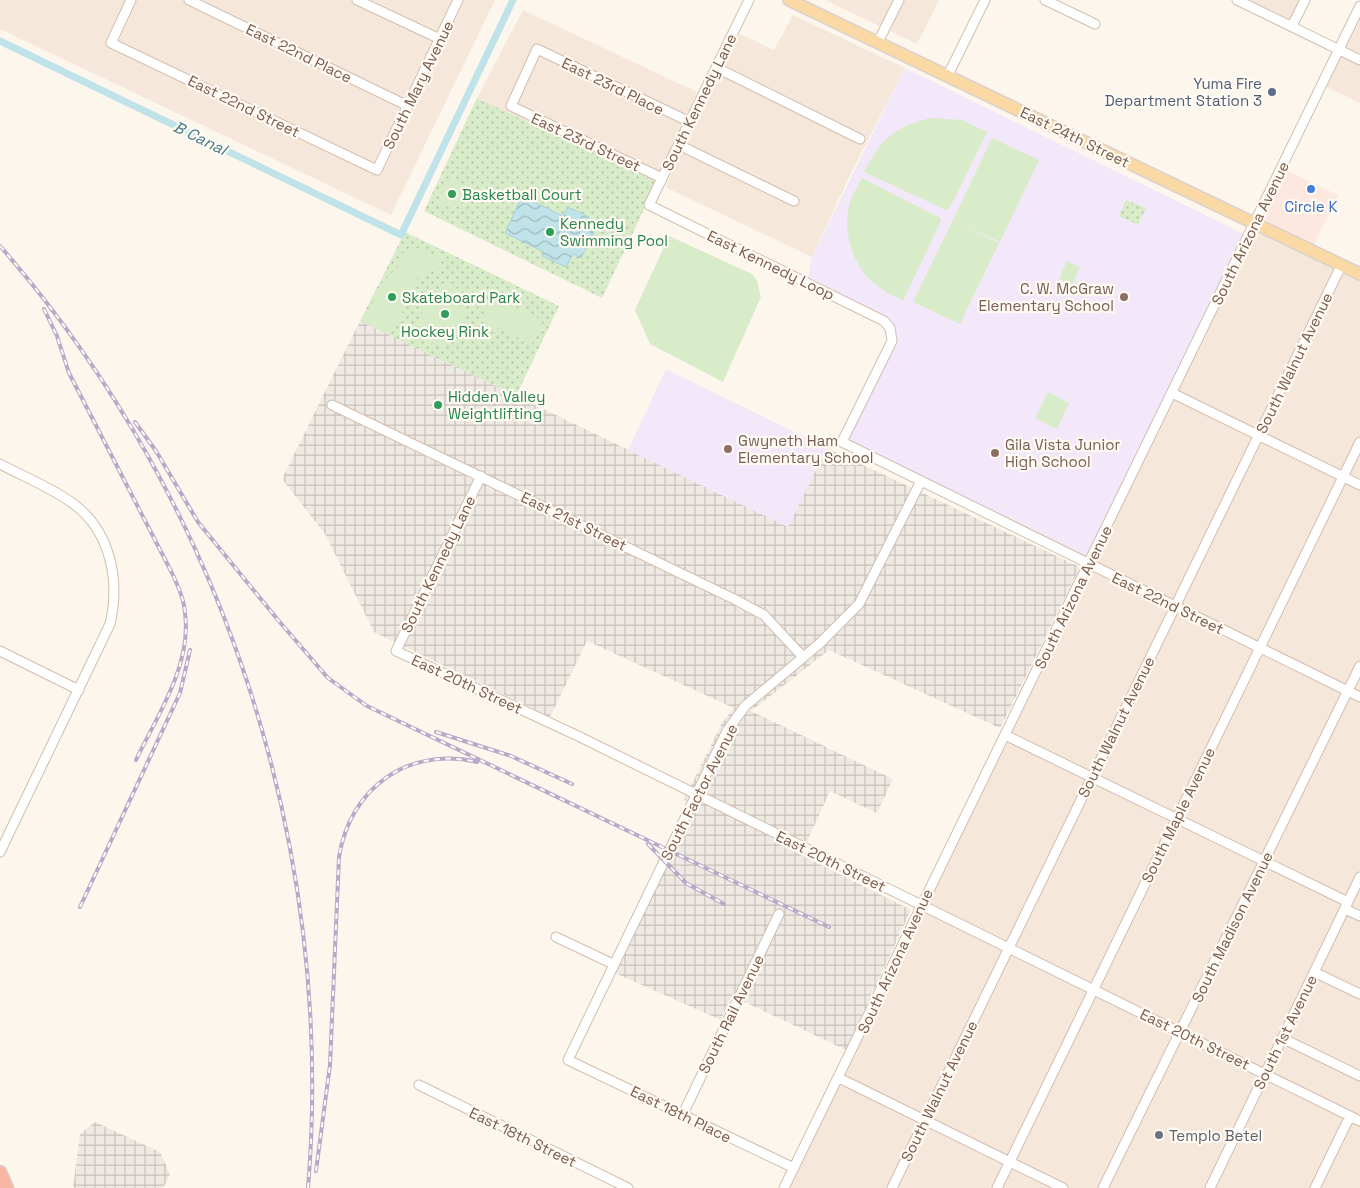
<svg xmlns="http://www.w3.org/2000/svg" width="1360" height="1188" font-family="'Space Grotesk',sans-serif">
  <defs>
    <pattern id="industrial-grid" width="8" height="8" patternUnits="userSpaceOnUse" patternTransform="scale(1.25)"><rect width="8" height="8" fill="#efe9e4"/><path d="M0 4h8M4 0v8" fill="none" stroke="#c7c0bb"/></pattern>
    <pattern id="park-dots" width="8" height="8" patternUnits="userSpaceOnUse" patternTransform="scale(1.25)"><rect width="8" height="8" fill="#d8ecc9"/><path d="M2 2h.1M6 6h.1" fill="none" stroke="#b4c2a5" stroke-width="1.8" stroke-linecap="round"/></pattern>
    <pattern id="water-waves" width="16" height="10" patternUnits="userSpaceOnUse" patternTransform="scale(1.25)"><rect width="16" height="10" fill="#bfe3e8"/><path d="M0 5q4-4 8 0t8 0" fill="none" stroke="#a0bbbe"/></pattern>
  </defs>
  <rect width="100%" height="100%" fill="#fdf6ec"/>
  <path fill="#f5e8da" d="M0,0H495L391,215L0,29Z
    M825,0H939L917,44Z
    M1237,0H1305L1292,26Z
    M1360,7V103L1322,85Z
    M523,10L697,92L657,182L477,98Z
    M793,15L905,68L849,177L812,257L665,187L740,34L774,50Z
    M1254,224L1360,275V1188H785Z"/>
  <path fill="#fde8e0" d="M1281,168L1338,195L1311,251L1254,224Z"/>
  <path fill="url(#industrial-grid)" d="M360,321L787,526L827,448L1080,567L1000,728L829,650L751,711L893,779L877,813L830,791L801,855L911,910L846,1050L732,996L721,1020L615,973L696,806L684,800L722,723L734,708L587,641L550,717L374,632L325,534L282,479Z
    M95,1122L160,1152L170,1174L163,1188H73L80,1134Z"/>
  <path fill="#f3e8fa" d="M905,68L1248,236L1090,564L842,442L892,341L890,328L807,283L812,257Z
    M666,369L827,448L788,527L628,450Z"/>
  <path fill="url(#park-dots)" d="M477,98L657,182L602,298L424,211Z
    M1126,200L1146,208L1138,225L1119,216Z
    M405,232L559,306L516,396L360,321Z"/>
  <path fill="#d8ecc9" d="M930,118L962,120L987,132L950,208L946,210L864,172C882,139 892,128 930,118Z
    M992,138L1039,160L1000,242L953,220Z
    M449,177L467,186L455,210L438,202Z
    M862,178L940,218L941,221L903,301C895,296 886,293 879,287C854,271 841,231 850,203C852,194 858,186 862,178Z
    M953,220L999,243L960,324L913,302Z
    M669,236L752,274L757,281L761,297L723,382L650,344L635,310Z
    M414,247L440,257L442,260L438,269L417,278L401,311L404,314L400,323H396L390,335L363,322L382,283L398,267L400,254Z
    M1067,261L1080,267L1072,285L1059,279Z
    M447,286C453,288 461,290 465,295C468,298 466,302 466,306C467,323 457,343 440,347L420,337L422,323L418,321L430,295L433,297L441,287Z
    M492,296L543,320L532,344L480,320Z
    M1048,392L1069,403L1057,429L1035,418Z"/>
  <path fill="url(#water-waves)" stroke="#a5d3da" d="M522,196L563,216L568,207L589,217L585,227L594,232L581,258L573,254L566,267L542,256L544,252L505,233Z"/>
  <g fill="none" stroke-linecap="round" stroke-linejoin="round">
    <path stroke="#bfe3e8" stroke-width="7" d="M0,41L401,235L513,0"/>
    <g stroke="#d1beb0" stroke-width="11">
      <path id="minor" d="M131,0L111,43L377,170L458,0
        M189,0L408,106
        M357,0L440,39
        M749,0L649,205L884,321L890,328L892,341L842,442L1360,697
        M1045,0L1095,24
        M1237,0L1360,60
        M1292,26L1305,0
        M878,42L899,0
        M717,68L860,139
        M948,75L985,0
        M679,145L794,201
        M662,178L511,106L537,49L690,122
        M1172,393L1360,485
        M332,405L736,600L764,615L803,657
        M0,464C24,477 53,488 75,505C111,533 120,581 110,624L0,852
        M481,476L396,651L578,736L1360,1121
        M0,651L79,690
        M1005,735L1348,902
        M1345,909L1360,916
        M556,937L613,964
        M1314,972L1360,994
        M1282,1038L1360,1076
        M839,1078L1063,1188
        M419,1085L628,1188
        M683,1114L779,914
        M794,1168L568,1060L727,731L745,706L819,644L859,604L921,481
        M784,1188L1360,6
        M892,1188L1341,266
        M997,1188L1360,442
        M1103,1188L1360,666
        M1210,1188L1360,877
        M1315,1188L1350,1116"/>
    </g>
    <g stroke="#dad1cd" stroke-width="14">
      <path id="major" d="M789,0L1360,274"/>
    </g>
    <g stroke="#dad1cd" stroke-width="15">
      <path id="highway" d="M0,1172L7,1188"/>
    </g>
    <use href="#minor" stroke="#fff" stroke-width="9"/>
    <use href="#major" stroke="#fbd9a5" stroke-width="11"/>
    <use href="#highway" stroke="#f7b7a3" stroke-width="12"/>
    <g stroke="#b9a8c9" stroke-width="4">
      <path id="rail" d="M0,246C224,502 336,849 308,1188
        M44,309L57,336L69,373L172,573C178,586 184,599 185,613C192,665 157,716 136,760
        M135,422L156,451L198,522L278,620L328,678L367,706L829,927
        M436,732L511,756L572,784
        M648,844L686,883L724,904
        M80,907L180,693L190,650
        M316,1171L330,1065L339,857C350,788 408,746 477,762"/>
    </g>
    <use href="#rail" stroke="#fffaf3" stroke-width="2" stroke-dasharray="5.5" stroke-linecap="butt"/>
  </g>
  <circle fill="#5c6f8a" stroke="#fffaf3" stroke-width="2" cx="1272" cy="92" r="5"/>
  <circle fill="#3f7fe0" stroke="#fffaf3" stroke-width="2" cx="1311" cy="189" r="5"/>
  <g fill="#2e9e5b" stroke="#fffaf3" stroke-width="2">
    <circle cx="452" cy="194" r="5"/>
    <circle cx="550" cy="232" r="5"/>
    <circle cx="392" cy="297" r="5"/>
    <circle cx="445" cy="314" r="5"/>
    <circle cx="438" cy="405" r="5"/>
  </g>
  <g fill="#8d6e63" stroke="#fffaf3" stroke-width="2">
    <circle cx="1124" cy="297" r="5"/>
    <circle cx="728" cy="449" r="5"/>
    <circle cx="995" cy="453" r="5"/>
  </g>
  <circle fill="#6b7280" stroke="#fffaf3" stroke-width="2" cx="1159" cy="1135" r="5"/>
  <g text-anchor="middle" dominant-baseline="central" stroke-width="4.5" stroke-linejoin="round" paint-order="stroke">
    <g font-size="15" fill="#7a5c4d" stroke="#fffaf3">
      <text transform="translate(299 53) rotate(26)">East 22nd Place</text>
      <text transform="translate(418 85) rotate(-64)">South Mary Avenue</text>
      <text transform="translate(613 86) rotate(26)">East 23rd Place</text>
      <text transform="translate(699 102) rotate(-64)">South Kennedy Lane</text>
      <text transform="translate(244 106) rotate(26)">East 22nd Street</text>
      <text transform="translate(1075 137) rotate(26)">East 24th Street</text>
      <text transform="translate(586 142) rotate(25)">East 23rd Street</text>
      <text transform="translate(1250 233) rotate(-64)">South Arizona Avenue</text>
      <text transform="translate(771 265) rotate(26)">East Kennedy Loop</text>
      <text transform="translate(1294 363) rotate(-64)">South Walnut Avenue</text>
      <text transform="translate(574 521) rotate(26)">East 21st Street</text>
      <text transform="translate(438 564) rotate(-64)">South Kennedy Lane</text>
      <text transform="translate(1073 597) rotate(-64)">South Arizona Avenue</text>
      <text transform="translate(1168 603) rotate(26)">East 22nd Street</text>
      <text transform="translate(467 684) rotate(25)">East 20th Street</text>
      <text transform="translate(1116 727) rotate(-64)">South Walnut Avenue</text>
      <text transform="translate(699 792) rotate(-63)">South Factor Avenue</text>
      <text transform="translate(1178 815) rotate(-64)">South Maple Avenue</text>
      <text transform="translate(831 861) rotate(26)">East 20th Street</text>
      <text transform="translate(1232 927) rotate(-64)">South Madison Avenue</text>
      <text transform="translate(895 961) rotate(-65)">South Arizona Avenue</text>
      <text transform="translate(731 1014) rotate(-64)">South Rail Avenue</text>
      <text transform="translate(1285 1032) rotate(-64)">South 1st Avenue</text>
      <text transform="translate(1195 1039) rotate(26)">East 20th Street</text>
      <text transform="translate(939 1091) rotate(-64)">South Walnut Avenue</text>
      <text transform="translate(681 1114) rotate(26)">East 18th Place</text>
      <text transform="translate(523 1137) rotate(26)">East 18th Street</text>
    </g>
    <g font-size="15" fill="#4e5e75" stroke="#fffaf3" text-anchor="end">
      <text x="1262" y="83">Yuma Fire<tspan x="1262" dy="17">Department Station 3</tspan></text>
    </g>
    <g font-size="15" fill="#27864d" stroke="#fffaf3" text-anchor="start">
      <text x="462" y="194">Basketball Court</text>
      <text x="560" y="223">Kennedy<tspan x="560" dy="17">Swimming Pool</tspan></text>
      <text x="402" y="297">Skateboard Park</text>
      <text x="445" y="331" text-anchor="middle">Hockey Rink</text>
      <text x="448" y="396">Hidden Valley<tspan x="448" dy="17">Weightlifting</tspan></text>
    </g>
    <g font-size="15" fill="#366cbe" stroke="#fffaf3">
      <text x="1311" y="206">Circle K</text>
    </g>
    <g font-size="15" fill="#785e54" stroke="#fffaf3" text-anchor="start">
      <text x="1114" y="288" text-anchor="end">C. W. McGraw<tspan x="1114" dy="17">Elementary School</tspan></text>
      <text x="738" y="440">Gwyneth Ham<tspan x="738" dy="17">Elementary School</tspan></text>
      <text x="1005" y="444">Gila Vista Junior<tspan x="1005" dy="17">High School</tspan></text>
    </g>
    <g font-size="15" fill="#5b616d" stroke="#fffaf3" text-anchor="start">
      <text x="1169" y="1135">Templo Betel</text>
    </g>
    <g font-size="16" font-style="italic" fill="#437c86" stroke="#fffaf3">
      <text transform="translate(200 138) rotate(26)">B Canal</text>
    </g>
  </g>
</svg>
